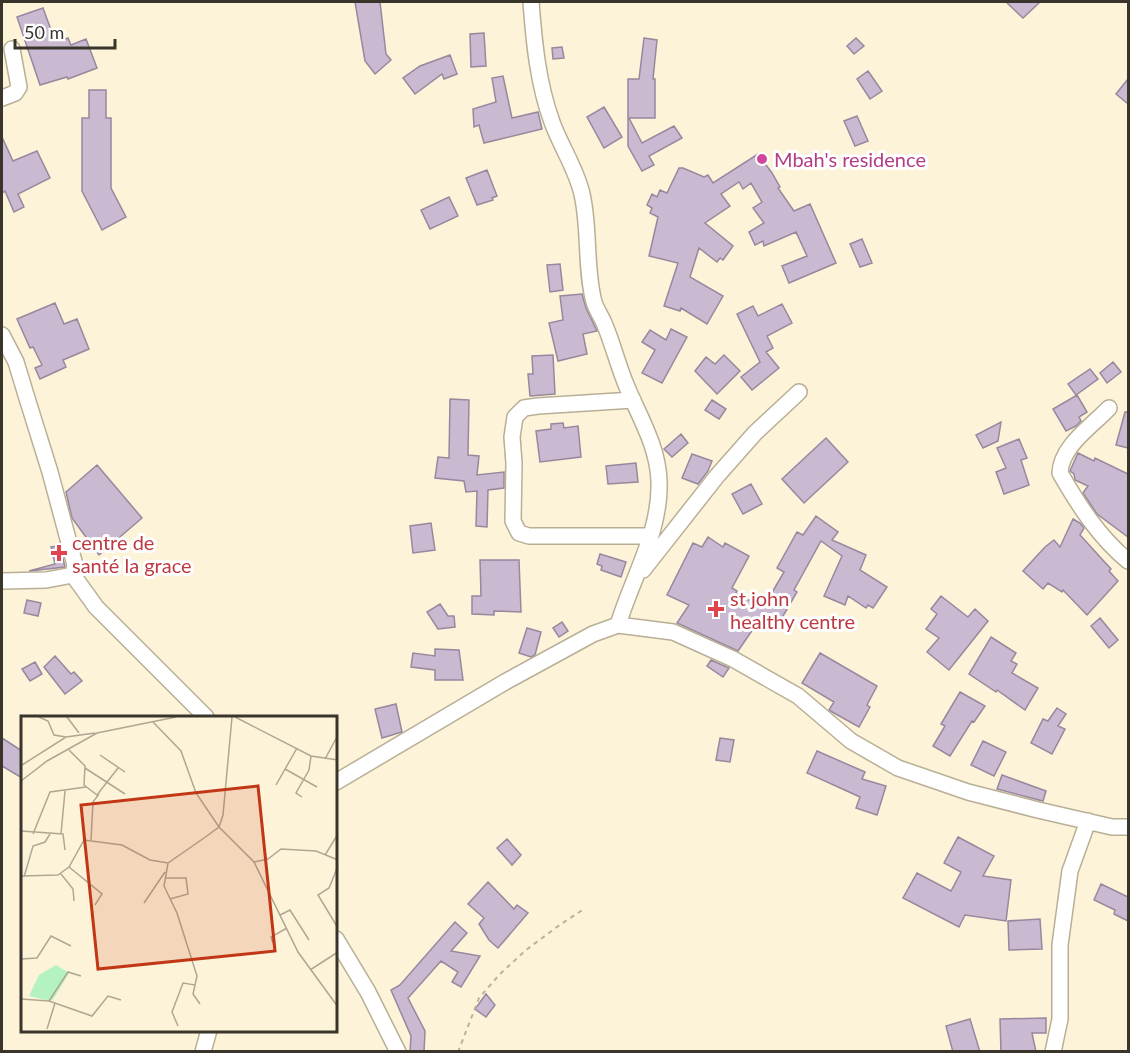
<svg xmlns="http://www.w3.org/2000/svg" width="1130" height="1053" font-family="Lato,sans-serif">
  <rect width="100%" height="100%" fill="#fdf3d8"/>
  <path fill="#c9b9d1" stroke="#97889e" stroke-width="1.5" d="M355,2H380L386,54L391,60L375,74L365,61Z
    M1006,2H1040L1023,18Z
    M43,8L54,38L60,35L63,40L68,38L71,45L86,39L97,68L68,79L67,77L40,85L17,17Z
    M484,33L486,66L471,67L470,34Z
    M644,38L657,40L653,79H655V118H629L642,143L674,126L682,138L649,156L654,165L642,171L628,146V79H639Z
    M856,38L864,46L854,54L847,46Z
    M562,47L564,58L553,59L552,48Z
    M450,55L457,74L444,79L442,74L415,94L403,78L420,66Z
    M868,71L882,91L870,99L857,79Z
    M503,76L512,118L538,112L542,129L484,143L479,125L474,127L473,109L496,102L492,78Z
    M1128,79V104L1116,94Z
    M89,90H106V118H111V188L126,217L102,230L82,191V118H89Z
    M604,107L622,137L604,148L587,117Z
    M857,116L868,141L855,146L844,121Z
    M2,137L13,161L37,151L50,178L18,194L24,207L14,212L5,191L2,193Z
    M758,154L772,173L780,187L778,188L794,211L810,204L836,263L789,283L782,266L807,256L796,232L764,246L763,241L755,245L749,232L764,223L753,208L762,202L751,183L743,189L739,182L721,194L730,206L705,223L733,246L723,260L720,258L717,262L699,248L690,277L723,296L707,324L681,308L680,311L664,306L678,263L649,256L658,217L650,213L652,208L647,205L652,194L657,197L660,190L667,193L679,168H683L704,177L708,175L713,183Z
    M487,170L497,196L492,198L493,200L477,205L466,178Z
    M449,197L458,216L430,229L421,210Z
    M862,239L872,263L860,267L850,244Z
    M560,264L563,290L550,292L547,265Z
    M582,294L586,308L597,331L583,334L587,354L558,361L549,323L563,320L560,296Z
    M55,303L64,324L77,319L89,349L63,360L66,367L40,379L35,368L42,365L33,347L30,348L17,319Z
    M782,304L792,323L767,336L773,348L766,352L779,368L752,390L741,377L760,362L737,314L753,306L758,316Z
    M671,329L687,337L662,383L642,373L655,350L642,342L650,330L666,340Z
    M553,355L555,394L530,396L528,374H533L532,356Z
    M724,355L740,371L717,394L695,371L706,357L715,364Z
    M1113,362L1121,372L1107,383L1100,373Z
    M1090,369L1098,379L1076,395L1068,384Z
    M1077,395L1087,412L1079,417L1081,421L1076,426L1066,431L1053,409Z
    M450,399L469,400L468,455L479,456L477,475L504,472V488L488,490L487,527L476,526L477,491L466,492L464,481L435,478L438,457L449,458Z
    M712,400L726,409L719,419L705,410Z
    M1125,412H1128V448L1116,445Z
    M1001,422L998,441L983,448L976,435Z
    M563,423L564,428L578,426L581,457L540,462L536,431L551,429V424Z
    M681,434L688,443L672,457L664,449Z
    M826,438L848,462L804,503L782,479Z
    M1019,439L1027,458L1021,460L1029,485L1004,494L996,472L1006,468L997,448Z
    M1078,453L1094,461L1095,458L1128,474V537L1097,514L1083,493L1088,486L1075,480L1074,474L1070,471Z
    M692,454L712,461L708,471L698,484L682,478Z
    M636,463L638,482L608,484L606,466Z
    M97,465L142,518L99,555L72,518L66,492Z
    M751,484L762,504L743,514L732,494Z
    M816,516L838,532L832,540L866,555L860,570L887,587L873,608L868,605L866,608L848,596L845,605L824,596L842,556L821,541L794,590L797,592L783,616L786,618L779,630L760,619L738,651L677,623L689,605L667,595L693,543L702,547L708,537L723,547L725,543L749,556L732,588L737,591L736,593L763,608L784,572L777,568L797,532L803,535Z
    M1073,519L1080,523L1084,528L1080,535L1111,569L1109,571L1118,581L1087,615L1063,590L1062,592L1048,583L1043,589L1023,571L1045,547L1054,540L1060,547Z
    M431,523L435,550L413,553L410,526Z
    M60,546L65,567L29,571L55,564L51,547Z
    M600,554L626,562L621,577L601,570L602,566L597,564Z
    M480,560H519L521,612L494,611V615L472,614V596H481Z
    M941,596L968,617L975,609L988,621L949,670L927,652L939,638L926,629L937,614L931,609Z
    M27,600L41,603L38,616L24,613Z
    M440,604L448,616H454L455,627L438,629L427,612Z
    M1100,618L1118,640L1109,648L1091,626Z
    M562,622L568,631L559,637L553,628Z
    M527,628L541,632L535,655L531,657L519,653Z
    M991,637L1016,653L1011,661L1017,664L1012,673L1038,688L1025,710L997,690L996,692L969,674Z
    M435,649L459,650L463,680H435V670L411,667L413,653L435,656Z
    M820,653L877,686L867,705L870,707L859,727L834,713L829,710L834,702L802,683Z
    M55,656L71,674L74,672L82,681L65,694L44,667Z
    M711,660L729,668L723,677L707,666Z
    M35,662L42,674L30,681L22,669Z
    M960,692L985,706L974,722L972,721L950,756L933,746L945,726L941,724Z
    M396,704L402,732L382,738L375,709Z
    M1057,708L1066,714L1058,726L1065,729L1052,754L1031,743L1043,719L1048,721Z
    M2,738L22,751V778L2,766Z
    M720,738L734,740L730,762L716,760Z
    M983,741L1006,752L994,776L971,765Z
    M817,751L865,772L862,779L886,786L877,815L856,808L860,797L807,773Z
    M1002,775L1046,791L1043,801L997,789Z
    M958,837L994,856L983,876L1011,880L1006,921L965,915L959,927L903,898L917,873L951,891L961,872L944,863Z
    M507,839L521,855L512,865L497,848Z
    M488,882L514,909L517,905L528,913L498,948L489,940L479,924L484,918L468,904Z
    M1101,884L1128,897V921L1114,914L1115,910L1094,900Z
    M1040,919L1042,949L1009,950L1008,921Z
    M455,922L467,933L451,951L480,956L461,987L452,982L458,972L441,961L408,998L425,1031L424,1052H410L411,1036L391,990L400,985Z
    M486,994L495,1005L486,1017L475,1009Z
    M1046,1018V1033H1032L1036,1052H1001L1000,1019Z
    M970,1019L980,1052H953L946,1026Z"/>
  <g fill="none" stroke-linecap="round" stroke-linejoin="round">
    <g stroke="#b8af96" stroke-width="18">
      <path id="minor" d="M531,2C534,42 538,84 552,122C561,147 576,168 582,194C590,229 585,269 594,302C596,309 601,316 604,323C613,344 618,366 627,387C640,418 658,447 659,481C661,532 632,578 618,625
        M2,98L15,93L19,87L12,49
        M2,335L16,362L26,395L50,472L75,565L73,575L96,607L206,717
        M633,400L538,406L524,408L515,417L512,437L514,463L513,521L519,533L529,536H650
        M1109,408C1092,426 1061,446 1060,473C1079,506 1099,537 1128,561
        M643,570L717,476L755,433L799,392
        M2,581L46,580L73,575
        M336,782L505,682L593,634L618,625L673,632L733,659L798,696L851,741L898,768L968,792L1038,810L1112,827H1128
        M336,939L368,992L398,1052
        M203,1052L209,1030
        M1053,1052L1060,1019V945L1070,871L1088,821"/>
    </g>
    <path stroke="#b9b19c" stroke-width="2" stroke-dasharray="4.5 4.5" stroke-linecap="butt" d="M458,1052L479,998L500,974L526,950L561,924L584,909"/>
    <use href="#minor" stroke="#fff" stroke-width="15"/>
  </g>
  <circle fill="#d1479c" stroke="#fff" stroke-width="2" cx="762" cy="159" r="6"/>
  <g fill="#e0444e" stroke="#fff" stroke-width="2">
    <path d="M56 544h6v6h6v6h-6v6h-6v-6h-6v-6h6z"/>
    <path d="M713 600h6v6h6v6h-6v6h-6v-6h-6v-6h6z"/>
  </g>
  <g text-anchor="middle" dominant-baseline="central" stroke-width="6" stroke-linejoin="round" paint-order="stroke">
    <g font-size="20" fill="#b23c85" stroke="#fff" text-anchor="start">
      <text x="774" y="159">Mbah's residence</text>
    </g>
    <g font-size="20" fill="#be3a42" stroke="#fff" text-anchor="start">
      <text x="72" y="542">centre de<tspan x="72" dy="23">santé la grace</tspan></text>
      <text x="730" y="598">st john<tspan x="730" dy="23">healthy centre</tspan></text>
    </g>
  </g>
  <g transform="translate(21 716)">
    <rect width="316" height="316" fill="#fdf3d8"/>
    <path d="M35,249L48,257L33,282L30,285L8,280L18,259Z" fill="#b4f2c1"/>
    <path fill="none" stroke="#afa793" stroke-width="1.5" d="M18,1L27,5L33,19L45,21M46,1L58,17M214,1L290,40L317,44M132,6L160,35L175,77L198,111L233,146L277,236L317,291M48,34L64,50L63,69L76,79L97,52M79,39L104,56M304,43L317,19M1,49L45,21L74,17M64,52L104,78M264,53L296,71M0,65L26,45L76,17L155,1M255,69L276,32M281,81L275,77L288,54L290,40M0,115L42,118L44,134M12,118L29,76L65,71M40,118L44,75M70,124L72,86L78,78M304,139L317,118M233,146L247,143L260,133L295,135L317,144M147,147L143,170L156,197L176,260L174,269L162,267L151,296L157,310M317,150L308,172L297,179L317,212M48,151L81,178L74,189M40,158L52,173L53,185M0,160L37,159L48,151L63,124L101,129L129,144L147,147L183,122L198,111L202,99L211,1M3,161L12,130L24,126L29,118M144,162H165L167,178L149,183M123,187L144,156M259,199L269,194L288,224M252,227L250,221L266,212M0,243L16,242L30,220L50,230M289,254L317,236M174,269L172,278L179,288M0,283L28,285L71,300L87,280L100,284M28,285L47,256L60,260M26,313L34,287"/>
    <path fill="#c13716" fill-opacity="0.15" stroke="#c13716" stroke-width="3" d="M237,70L254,235L77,253L60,89Z"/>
    <rect width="316" height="316" fill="none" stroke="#39352b" stroke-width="3"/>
  </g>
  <rect width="1130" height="1053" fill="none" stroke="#39352b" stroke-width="6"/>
  <path d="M15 39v9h100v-9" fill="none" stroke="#39352b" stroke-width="3"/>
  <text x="24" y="39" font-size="18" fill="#39352b" stroke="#ffffff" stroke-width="4.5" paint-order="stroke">50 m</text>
</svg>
